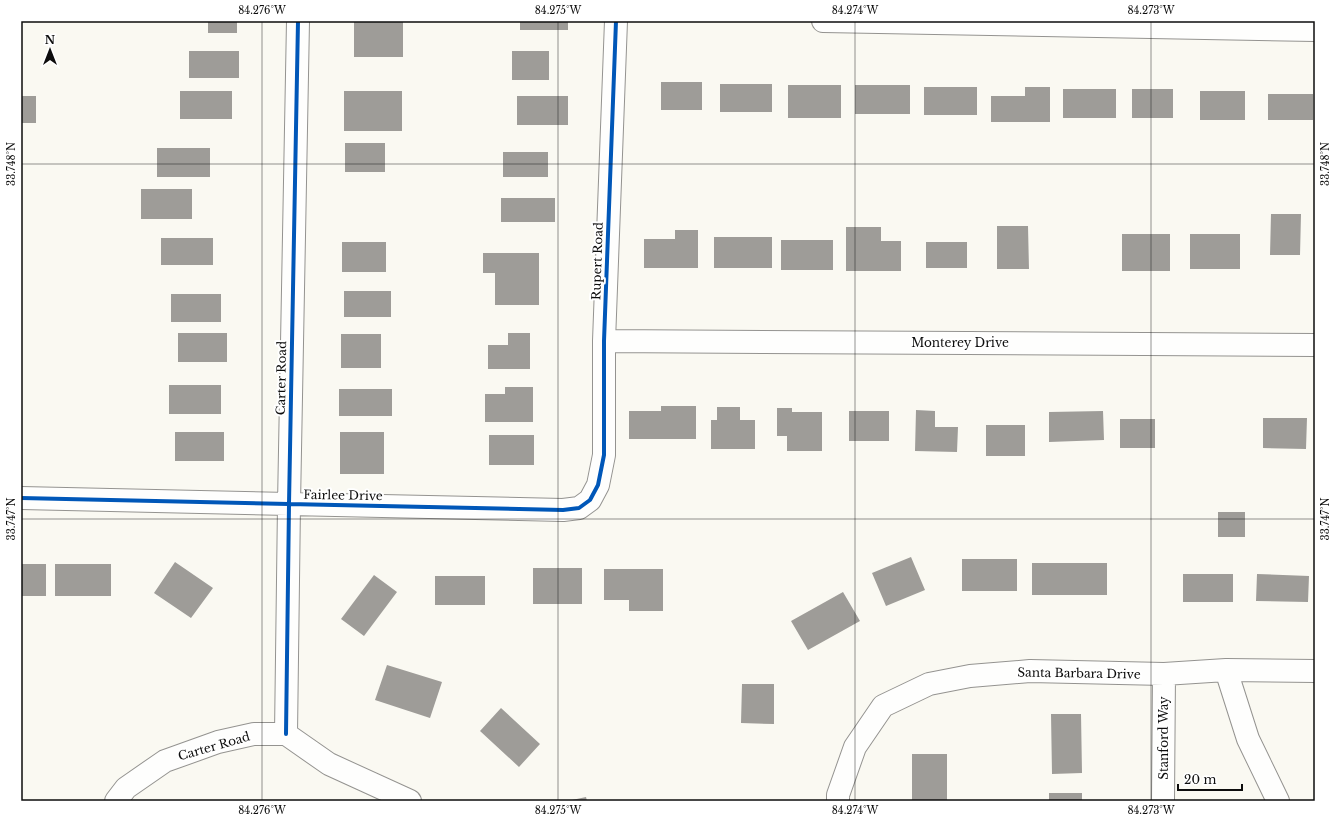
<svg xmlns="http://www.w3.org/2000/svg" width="1336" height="822" font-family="'Libre Baskerville',serif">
  <rect width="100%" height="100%" fill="#faf9f2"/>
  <path fill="#9e9c98" d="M208,21H237V33H208Z
    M354,21H403V57H354Z
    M520,21H568V30H520Z
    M189,51H239V78H189Z
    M512,51H549V80H512Z
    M661,82H702V110H661Z
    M720,84H772V112H720Z
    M788,85H841V118H788Z
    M855,85H910V114H855Z
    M924,87H977V115H924Z
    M1025,87H1050V122H991V96H1025Z
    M1063,89H1116V118H1063Z
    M1132,89H1173V118H1132Z
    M180,91H232V119H180Z
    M344,91H402V131H344Z
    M1200,91H1245V120H1200Z
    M1268,94H1313V120H1268Z
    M21,96H36V123H21Z
    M517,96H568V125H517Z
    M345,143H385V172H345Z
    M157,148H210V177H157Z
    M503,152H548V177H503Z
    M141,189H192V219H141Z
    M501,198H555V222H501Z
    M1271,214H1301L1300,255H1270Z
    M997,226H1028L1029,269H997Z
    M846,227H881V241H901V271H846Z
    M675,230H698V268H644V239H675Z
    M1122,234H1170V271H1122Z
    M1190,234H1240V269H1190Z
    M714,237H772V268H714Z
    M161,238H213V265H161Z
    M781,240H833V270H781Z
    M342,242H386V272H342Z
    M926,242H967V268H926Z
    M483,253H539V305H495V273H483Z
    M344,291H391V317H344Z
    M171,294H221V322H171Z
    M178,333H227V362H178Z
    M508,333H530V369H488V345H508Z
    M341,334H381V368H341Z
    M169,385H221V414H169Z
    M505,387H533V422H485V394H505Z
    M339,389H392V416H339Z
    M661,406H696V439H629V411H661Z
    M717,407H740V420H755V449H711V420H717Z
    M777,408H792V412H822V451H787V436H777Z
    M916,410L935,411V427H958L957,452L915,451Z
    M849,411H889V441H849Z
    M1103,411L1104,440L1049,442V412Z
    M1263,418H1307L1306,449L1263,448Z
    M1120,419H1155V448H1120Z
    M986,425H1025V456H986Z
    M175,432H224V461H175Z
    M340,432H384V474H340Z
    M489,435H534V465H489Z
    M1218,512H1245V537H1218Z
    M911,557L925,590L886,606L872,573Z
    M962,559H1017V591H962Z
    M175,562L213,588L191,618L154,593Z
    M1032,563H1107V595H1032Z
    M21,564H46V596H21Z
    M55,564H111V596H55Z
    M533,568H582V604H533Z
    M604,569H663V611H629V600H604Z
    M1183,574H1233V602H1183Z
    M1257,574L1309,576L1308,602L1256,601Z
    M374,575L397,592L364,636L341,619Z
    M435,576H485V605H435Z
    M843,592L860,621L808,650L791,621Z
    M387,665L442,682L430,718L375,700Z
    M742,684H774V724L741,723Z
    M501,708L540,744L519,767L480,731Z
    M1051,714H1081L1082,773L1052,774Z
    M912,754H947V800H912Z
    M1049,793H1082V801H1049Z
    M586,797L587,801H572V800Z"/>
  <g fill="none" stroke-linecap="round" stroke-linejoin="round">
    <g stroke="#949390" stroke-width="24">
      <path id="minor" d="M823,21L1315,30
        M604,341L1315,345
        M21,498L563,510L579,508L590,500L598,485L604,455V341L616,21
        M1226,670L1248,739L1278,801
        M286,734L289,504L298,21
        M286,734L329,764L410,801
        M116,801L126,788L165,761L218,742L254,734H286
        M838,801V795L855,747L883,706L929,684L970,676L1030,671L1164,674L1226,670L1315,671
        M1163,801L1164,674"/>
    </g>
    <use href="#minor" stroke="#fefefd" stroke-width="22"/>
    <g stroke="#fff" stroke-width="6">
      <path id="cycleway" d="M21,498L563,510L579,508L590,500L598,485L604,455V341L616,21
        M286,734L289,504L298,21"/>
    </g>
    <use href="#cycleway" stroke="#0057b8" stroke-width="4"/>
  </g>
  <path fill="none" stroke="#0d0d0d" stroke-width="1" stroke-opacity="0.45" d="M262,21V801M558,21V801M855,21V801M1151,21V801M21,164H1315M21,519H1315"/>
  <g text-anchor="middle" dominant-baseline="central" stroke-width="4" stroke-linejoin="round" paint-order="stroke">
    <g font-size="12" fill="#0d0d0d" stroke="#fff">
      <text transform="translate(597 261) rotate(-88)">Rupert Road</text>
      <text x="960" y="342">Monterey Drive</text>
      <text transform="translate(281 378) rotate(-89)">Carter Road</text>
      <text transform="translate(343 495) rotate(1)">Fairlee Drive</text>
      <text transform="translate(1079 673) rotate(1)">Santa Barbara Drive</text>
      <text transform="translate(1163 738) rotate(-90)">Stanford Way</text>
      <text transform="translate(214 746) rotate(-16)">Carter Road</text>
    </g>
  </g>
  <rect width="1336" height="822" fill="none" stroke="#ffffff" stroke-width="44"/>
  <g transform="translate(50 50)" stroke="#ffffff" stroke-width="3" paint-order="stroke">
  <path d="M0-3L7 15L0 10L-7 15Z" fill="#0d0d0d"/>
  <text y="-6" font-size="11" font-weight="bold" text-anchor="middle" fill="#0d0d0d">N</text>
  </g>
  <path d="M1178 784v6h64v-6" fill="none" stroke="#0d0d0d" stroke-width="2"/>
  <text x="1184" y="784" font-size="12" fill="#0d0d0d" stroke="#ffffff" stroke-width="3" paint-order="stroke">20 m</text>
  <rect x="22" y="22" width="1292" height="778" fill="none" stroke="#0d0d0d" stroke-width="1.5"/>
  <g font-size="10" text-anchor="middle" fill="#0d0d0d">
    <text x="262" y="14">84.276°W</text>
    <text x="558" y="14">84.275°W</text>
    <text x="855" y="14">84.274°W</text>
    <text x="1151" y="14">84.273°W</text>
    <text transform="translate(11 164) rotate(-90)" y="4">33.748°N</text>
    <text transform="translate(1325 164) rotate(-90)" y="4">33.748°N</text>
    <text transform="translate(11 519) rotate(-90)" y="4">33.747°N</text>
    <text transform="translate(1325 519) rotate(-90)" y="4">33.747°N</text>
    <text x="262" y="814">84.276°W</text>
    <text x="558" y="814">84.275°W</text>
    <text x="855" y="814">84.274°W</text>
    <text x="1151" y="814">84.273°W</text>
  </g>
</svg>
